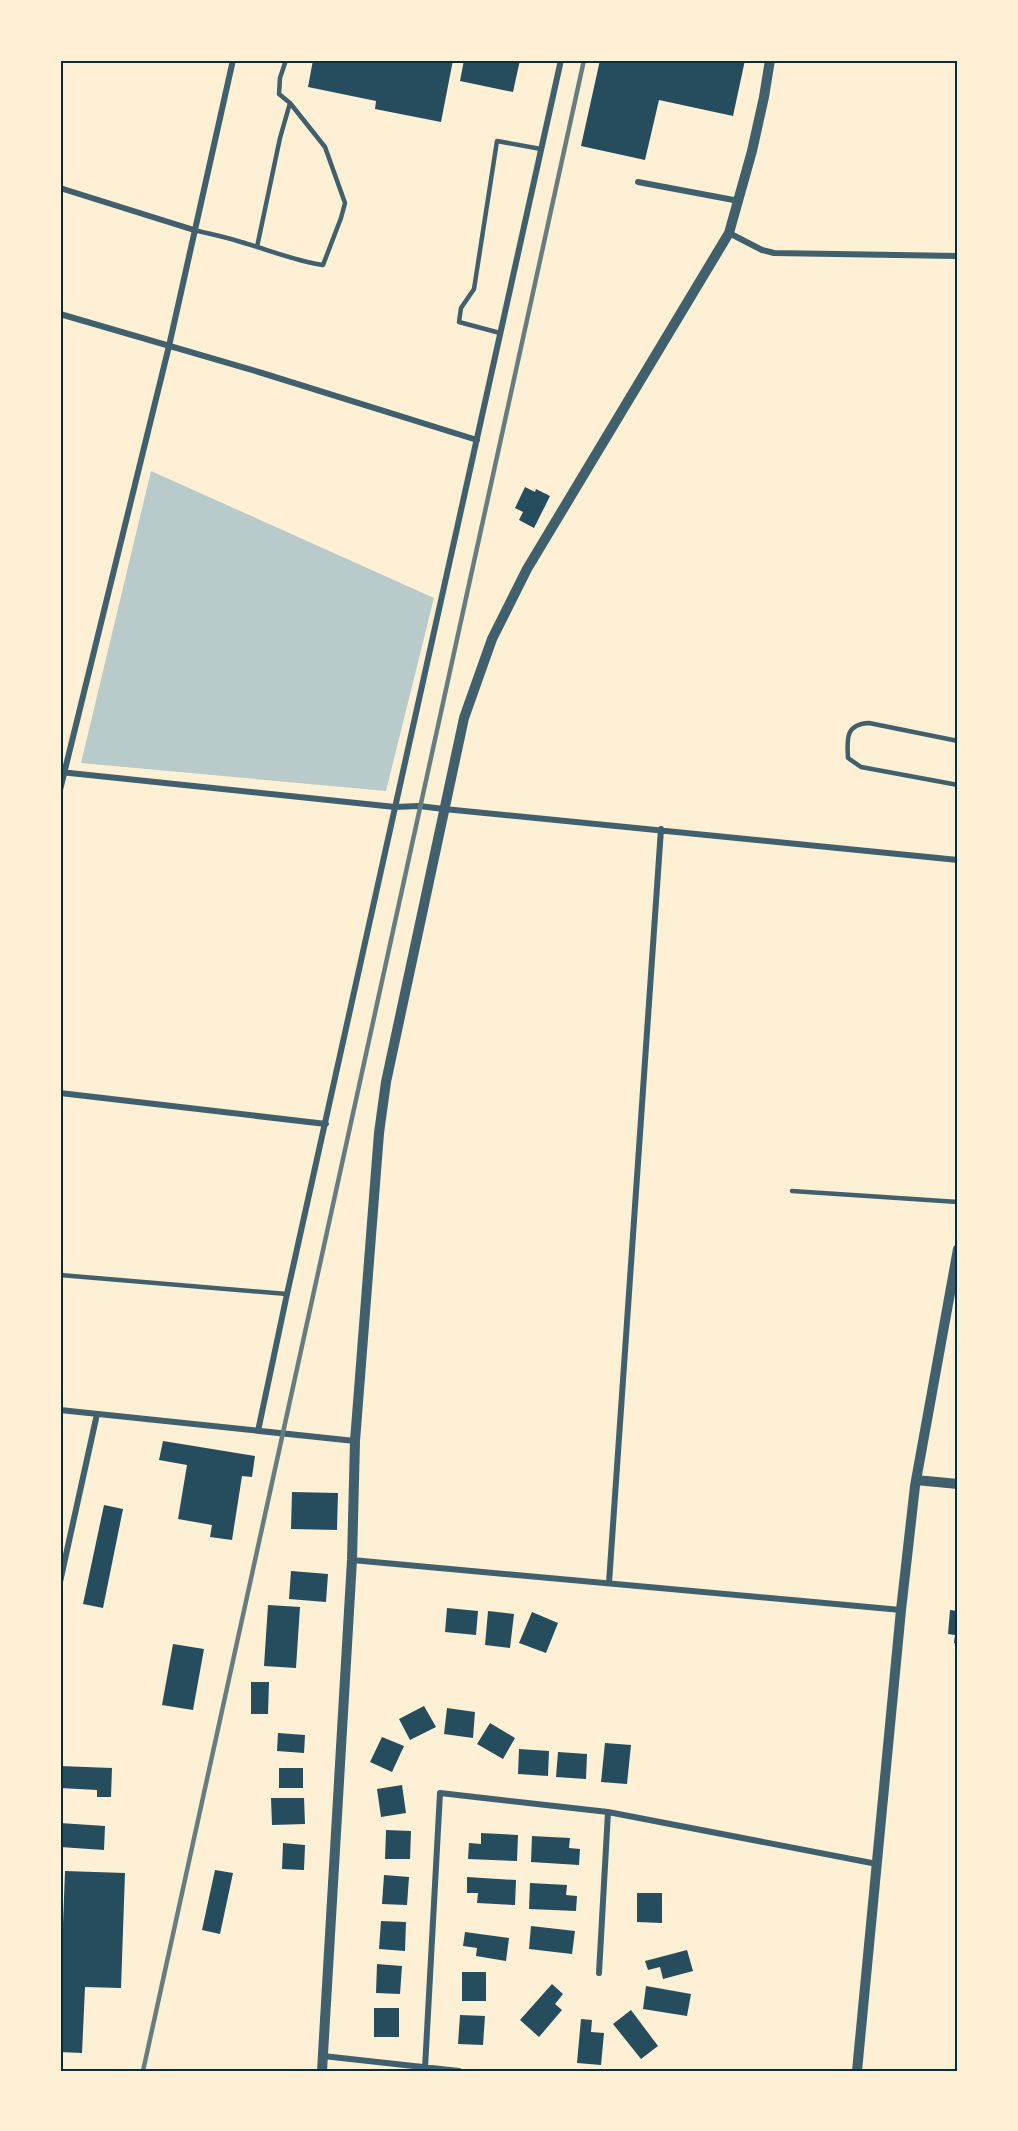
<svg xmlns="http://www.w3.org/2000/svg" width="1018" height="2131" font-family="'Fira Sans Condensed',sans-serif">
  <rect width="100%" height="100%" fill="#fdf0d5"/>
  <path fill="#b9caca" d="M151,471L434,598L386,791L81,763Z"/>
  <path fill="#264d5e" d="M313,60H453L441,122L375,109L376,101L308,87Z
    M464,60H520L513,92L460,81Z
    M600,60H745L733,116L659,100L645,160L581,146Z
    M525,487L535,492L536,489L550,496L534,528L519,520L523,512L515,508Z
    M163,1441L255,1456L252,1477L242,1476L232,1540L210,1537L212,1525L178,1519L187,1465L159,1460Z
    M292,1492L338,1493L337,1530L291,1529Z
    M104,1505L123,1509L103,1608L83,1604Z
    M291,1571L328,1574L326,1602L289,1599Z
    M268,1605L300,1607L296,1668L264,1666Z
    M447,1608L478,1611L476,1635L445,1632Z
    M950,1610L958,1611V1644L954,1643L955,1635L948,1634Z
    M488,1611L514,1614L510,1648L485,1645Z
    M532,1612L558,1623L546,1653L519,1643Z
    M173,1644L204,1649L193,1710L162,1705Z
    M251,1682H269L268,1714H251Z
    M424,1706L436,1727L410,1740L399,1719Z
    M447,1708L475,1712L473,1738L444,1734Z
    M490,1723L515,1738L503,1759L477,1744Z
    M278,1733L305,1735L304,1753L277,1751Z
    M382,1737L404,1746L392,1772L370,1762Z
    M605,1743L631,1745L627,1784L601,1782Z
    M519,1749L549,1751L548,1776L518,1774Z
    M558,1752L587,1754L586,1779L556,1777Z
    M60,1766L112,1768L111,1797H97V1790L60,1788Z
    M279,1768H303V1788H279Z
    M402,1785L406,1813L381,1817L377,1789Z
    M271,1798H304L305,1824L272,1825Z
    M60,1823L105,1826L104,1850L60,1847Z
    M386,1830L411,1831L410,1859H385Z
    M481,1833L518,1835L517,1861L468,1859L469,1843L481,1844Z
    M532,1836L570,1838L569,1848L580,1849L579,1865L531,1862Z
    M283,1843L305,1845L304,1870L282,1869Z
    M215,1870L233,1873L220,1934L202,1930Z
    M65,1871L125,1873L121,1988L85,1987L82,2053L60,2052V1951H62Z
    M384,1875L409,1877L407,1905L382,1904Z
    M467,1877L516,1880L515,1905L477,1903L478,1893H467Z
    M530,1883L567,1885L566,1895L577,1896L576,1911L529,1909Z
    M637,1893H662V1923L637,1922Z
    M381,1921L406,1922L405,1951L379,1949Z
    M531,1926L575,1931L572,1954L529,1949Z
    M465,1932L509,1938L506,1961L476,1956L477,1948L463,1946Z
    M687,1950L693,1971L663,1979L660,1967L648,1970L645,1961Z
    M377,1964L402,1966L400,1994L376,1993Z
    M462,1972H486V2001H462Z
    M552,1984L563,1994L555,2004L562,2010L539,2037L520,2020Z
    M646,1986L691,1994L687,2016L643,2009Z
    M374,2008H399V2037H374Z
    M631,2010L658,2046L641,2059L613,2024Z
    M460,2015L485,2016L483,2045L458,2044Z
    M581,2019L592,2020L591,2032L604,2033L601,2065L577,2063Z"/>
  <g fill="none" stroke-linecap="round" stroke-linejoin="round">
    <path stroke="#3f606c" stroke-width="4.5" d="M286,60L280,78L279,94L290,103
      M194,230C210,234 226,237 241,242C269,250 295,261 323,265L341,218L345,203L325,147L290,103L280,138L257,247
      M500,333L459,322L461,308L474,289L497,141L541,149
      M958,741L869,723C845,724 847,740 848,758L861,767L958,785
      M792,1191L958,1202
      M60,1275L287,1294"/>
    <path stroke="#3f606c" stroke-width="6" d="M638,182L739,201
      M60,188L194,230
      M729,233L762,250L774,253L958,256
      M60,314L262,373L477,440
      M60,772L395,807L419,806L444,809L958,860
      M60,790L169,346L233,60
      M60,1093L326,1124
      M60,1410L355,1441
      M258,1431L287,1294L561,60
      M352,1560L901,1610
      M60,1582L97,1414
      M609,1583L661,829
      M599,1973L608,1812
      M323,2056L459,2071
      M425,2068L440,1793L608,1812L877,1864"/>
    <path stroke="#3f606c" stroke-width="10" d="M916,1480L958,1484
      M322,2071L352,1560L355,1441L379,1133L386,1082L464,718L492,639L527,569L729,233L752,151L764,97L770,60
      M857,2071L901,1610L915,1486L958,1249"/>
    <path stroke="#657d81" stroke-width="4.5" d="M143,2071L584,60"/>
  </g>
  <rect width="1018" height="2131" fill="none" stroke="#fdf0d5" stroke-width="123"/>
  <rect x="62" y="62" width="894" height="2008" fill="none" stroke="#003049" stroke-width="2"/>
</svg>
